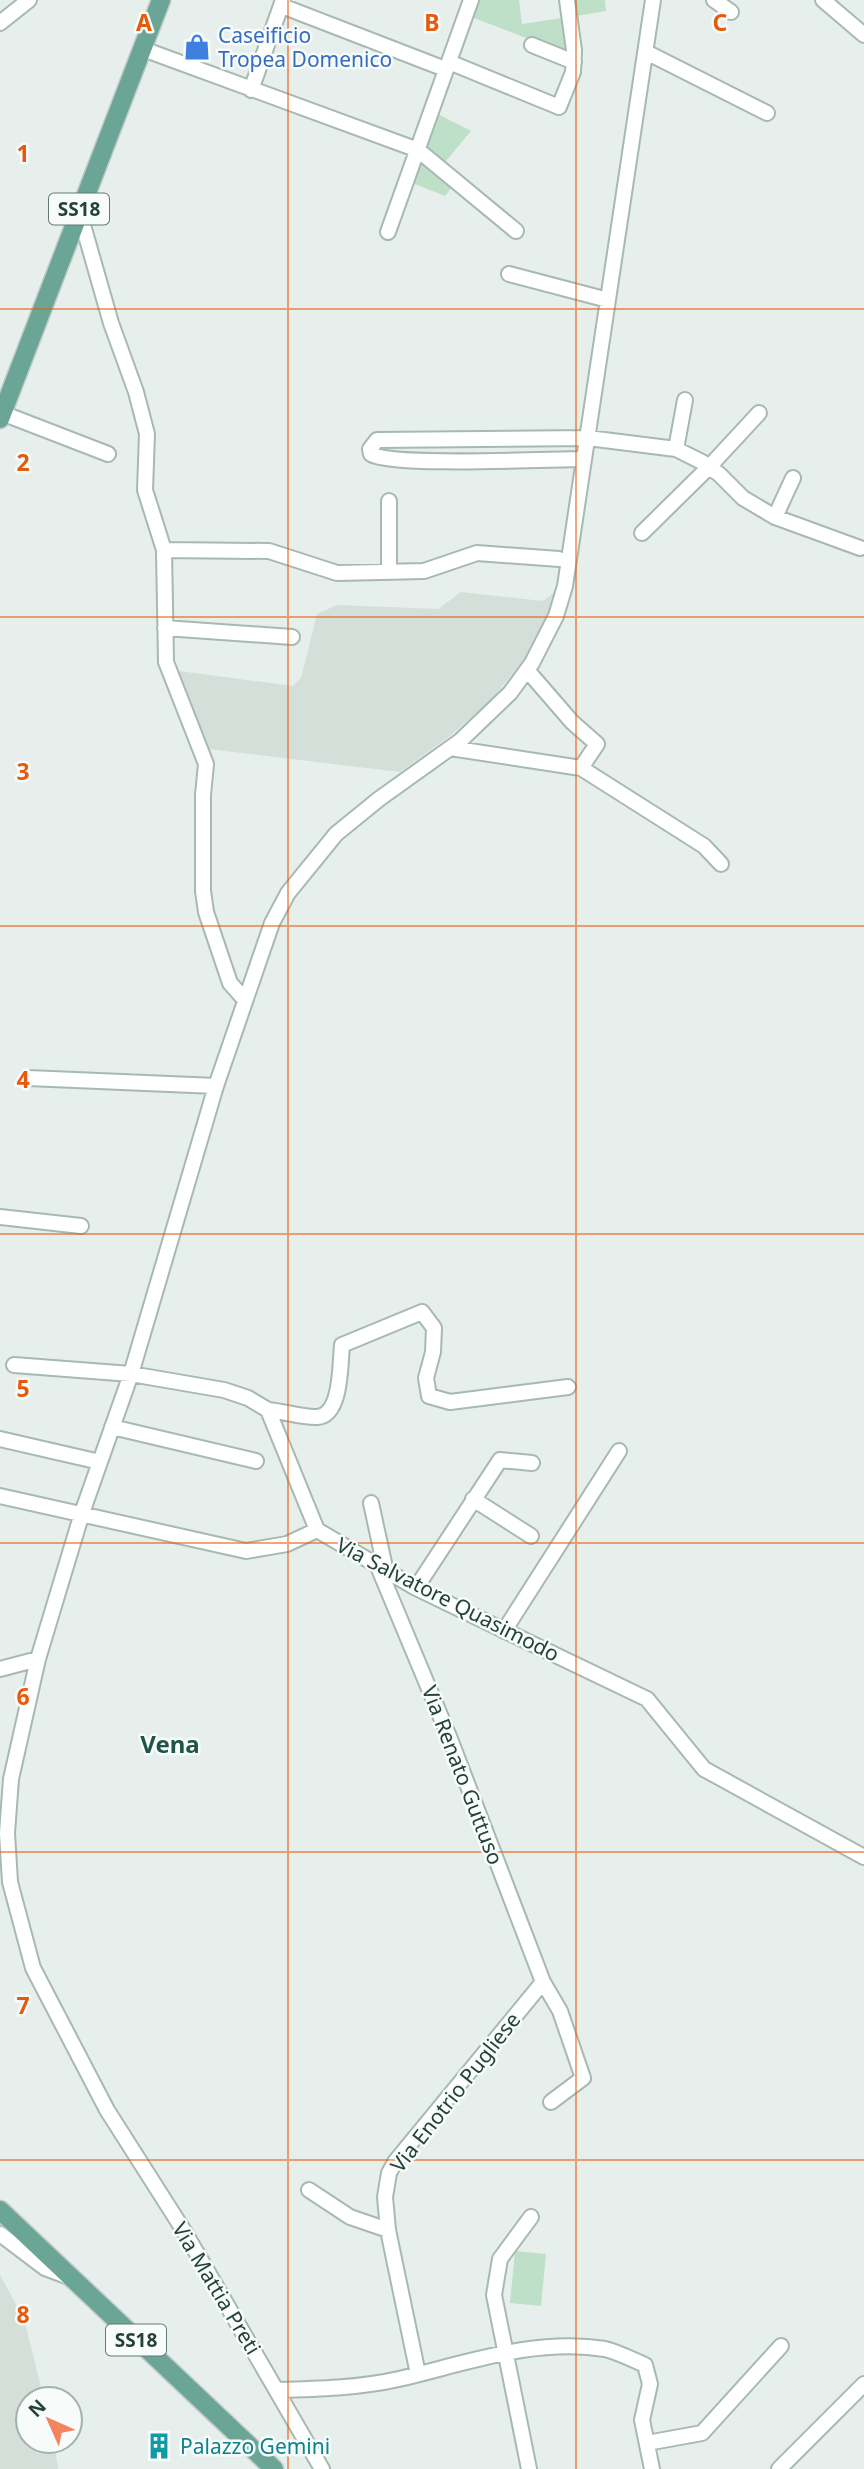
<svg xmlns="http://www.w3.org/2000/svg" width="864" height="2469" font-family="'Noto Sans',sans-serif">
  <rect width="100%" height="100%" fill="#e6efeb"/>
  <path fill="#d4dfda" d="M558,589L534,646L493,698L451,735L400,772L209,749L179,671L293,686L301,678L317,614L337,605L438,609L461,592L543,601Z
    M0,2275L24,2319L44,2399H28V2441H54L58,2469H0Z"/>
  <path fill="#bfe0c8" d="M471,0H519L522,24L569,17L567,0H605L606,11L570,17L571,52L534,41L466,15Z
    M432,111L471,131L440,168L456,182L445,196L407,181Z
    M515,2251L546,2254L541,2306L510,2303Z"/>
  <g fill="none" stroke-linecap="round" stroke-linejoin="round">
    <g stroke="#a8b8b2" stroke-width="18">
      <path id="minor" d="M714,0L731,12
        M823,0L864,35
        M282,6L445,69
        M0,23L29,0
        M532,45L574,62
        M143,49L418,150L516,231
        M646,52L767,113
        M449,62L559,107L573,72L574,50L567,0
        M251,90L283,0
        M79,211L111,323L136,392L147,434L145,490L164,550L166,662L206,764L203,795V891L206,912L230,983L245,1000
        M388,232L471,0
        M509,274L608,300
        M2,413L108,454
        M676,449L685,400
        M584,459C550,459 392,467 371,454L370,449L377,440L588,438L676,449L702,462L719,474L743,498L775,517L860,548
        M389,501V572
        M775,517L793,478
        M642,533L709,467L759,413
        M164,550L269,551L337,573L424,571L477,553L559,559
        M165,628L292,637
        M527,670L572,722L597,744L581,768
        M450,748L581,768L704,846L721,864
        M28,1078L216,1086
        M0,1217L81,1226
        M14,1365L131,1374L224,1390L248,1398L268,1410L317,1530L416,1588L647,1699L704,1769L864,1857
        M268,1410C283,1411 303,1418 317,1417C342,1416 340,1363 342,1345L422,1312L434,1328L433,1352L426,1378L429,1396L450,1402L568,1387
        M112,1427L256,1461
        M0,1439L100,1462
        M0,1496L246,1551L287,1544L317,1530
        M473,1499L531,1536
        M371,1503L386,1572
        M379,1569L450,1739L543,1982L560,2011L583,2078L551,2102
        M416,1588L500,1460L532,1463
        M504,1631L619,1451
        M0,1669L38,1659
        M309,2190L350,2217L388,2230
        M0,2234L45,2268L69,2277
        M418,2374L388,2230L385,2197L389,2173L395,2162L543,1982
        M276,2390C317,2389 359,2388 399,2379C467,2363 534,2338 605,2349C618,2352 633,2360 645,2365L650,2384L642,2420L652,2469
        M647,2443L702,2433L781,2346
        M322,2469L184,2231L107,2110L33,1968L10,1882L7,1833L11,1779L38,1659L82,1513L131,1374L216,1086L272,923L288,893L336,834L379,799L460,741L510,693L532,663L556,616L565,586L653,0
        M529,2469L494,2295L500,2259L531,2217
        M779,2469L864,2384"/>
    </g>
    <g stroke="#c2cac8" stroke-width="21">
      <path id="major" d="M0,419L161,0
        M0,2210L274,2469"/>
    </g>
    <use href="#minor" stroke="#fff" stroke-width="14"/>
    <use href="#major" stroke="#6aa596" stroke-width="18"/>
  </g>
  <path fill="none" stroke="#e8590c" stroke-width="2" stroke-opacity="0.55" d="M288,0V2469M576,0V2469M0,309H864M0,617H864M0,926H864M0,1234H864M0,1543H864M0,1852H864M0,2160H864"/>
  <defs>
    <g id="shop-bare" transform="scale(2.1)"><path d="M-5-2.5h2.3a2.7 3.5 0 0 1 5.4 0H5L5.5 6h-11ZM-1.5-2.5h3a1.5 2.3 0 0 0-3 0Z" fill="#3f7fe0" stroke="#f7fbf9" stroke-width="2.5" paint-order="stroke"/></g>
    <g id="building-bare" transform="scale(2.1)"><path d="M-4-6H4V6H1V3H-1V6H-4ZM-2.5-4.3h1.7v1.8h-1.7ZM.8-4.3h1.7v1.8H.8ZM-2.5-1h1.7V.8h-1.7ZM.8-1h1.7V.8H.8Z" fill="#0f9aa8" stroke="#f7fbf9" stroke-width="2.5" paint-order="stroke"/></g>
  </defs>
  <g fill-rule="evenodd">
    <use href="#shop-bare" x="197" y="47"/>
    <use href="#building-bare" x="159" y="2446"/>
  </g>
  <g text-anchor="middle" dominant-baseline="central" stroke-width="5" stroke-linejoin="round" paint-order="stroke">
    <g fill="#f7fbf9" stroke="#637a73" stroke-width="2">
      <rect x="49" y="193.5" width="60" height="31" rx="5"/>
      <rect x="106" y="2324.5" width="60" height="31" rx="5"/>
    </g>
    <g font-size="19" font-weight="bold" fill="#24423a">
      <text x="79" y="209">SS18</text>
      <text x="136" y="2340">SS18</text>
    </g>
    <g font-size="21" fill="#366cbe" stroke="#f7fbf9" text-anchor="start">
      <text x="218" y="35">Caseificio<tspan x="218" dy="24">Tropea Domenico</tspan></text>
    </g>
    <g font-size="21" fill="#24423a" stroke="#f7fbf9">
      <text transform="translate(448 1599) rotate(27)">Via Salvatore Quasimodo</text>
      <text transform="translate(463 1775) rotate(69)">Via Renato Guttuso</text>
      <text transform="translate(455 2092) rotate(-52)">Via Enotrio Pugliese</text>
      <text transform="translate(217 2288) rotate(59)">Via Mattia Preti</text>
    </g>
    <g font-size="21" fill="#0d838f" stroke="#f7fbf9" text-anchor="start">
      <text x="180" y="2446">Palazzo Gemini</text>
    </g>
    <g font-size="24" font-weight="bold" fill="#1f5548" stroke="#f7fbf9">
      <text x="170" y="1743">Vena</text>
    </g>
  </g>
  <g font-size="23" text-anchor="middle" font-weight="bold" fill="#e8590c" stroke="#f7fbf9" stroke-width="5" stroke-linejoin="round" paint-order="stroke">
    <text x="144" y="31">A</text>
    <text x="432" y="31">B</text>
    <text x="720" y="31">C</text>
    <text x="23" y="162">1</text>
    <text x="23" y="471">2</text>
    <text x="23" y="780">3</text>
    <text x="23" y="1088">4</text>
    <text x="23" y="1397">5</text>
    <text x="23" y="1705">6</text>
    <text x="23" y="2014">7</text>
    <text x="23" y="2323">8</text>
  </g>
  <g transform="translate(49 2420) rotate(315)"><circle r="33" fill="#f7fbf9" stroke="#a3b1ad" stroke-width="2"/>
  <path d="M0-5L12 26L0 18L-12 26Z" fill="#f4845f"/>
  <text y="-10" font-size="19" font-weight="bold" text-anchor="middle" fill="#24423a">N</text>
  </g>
</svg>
